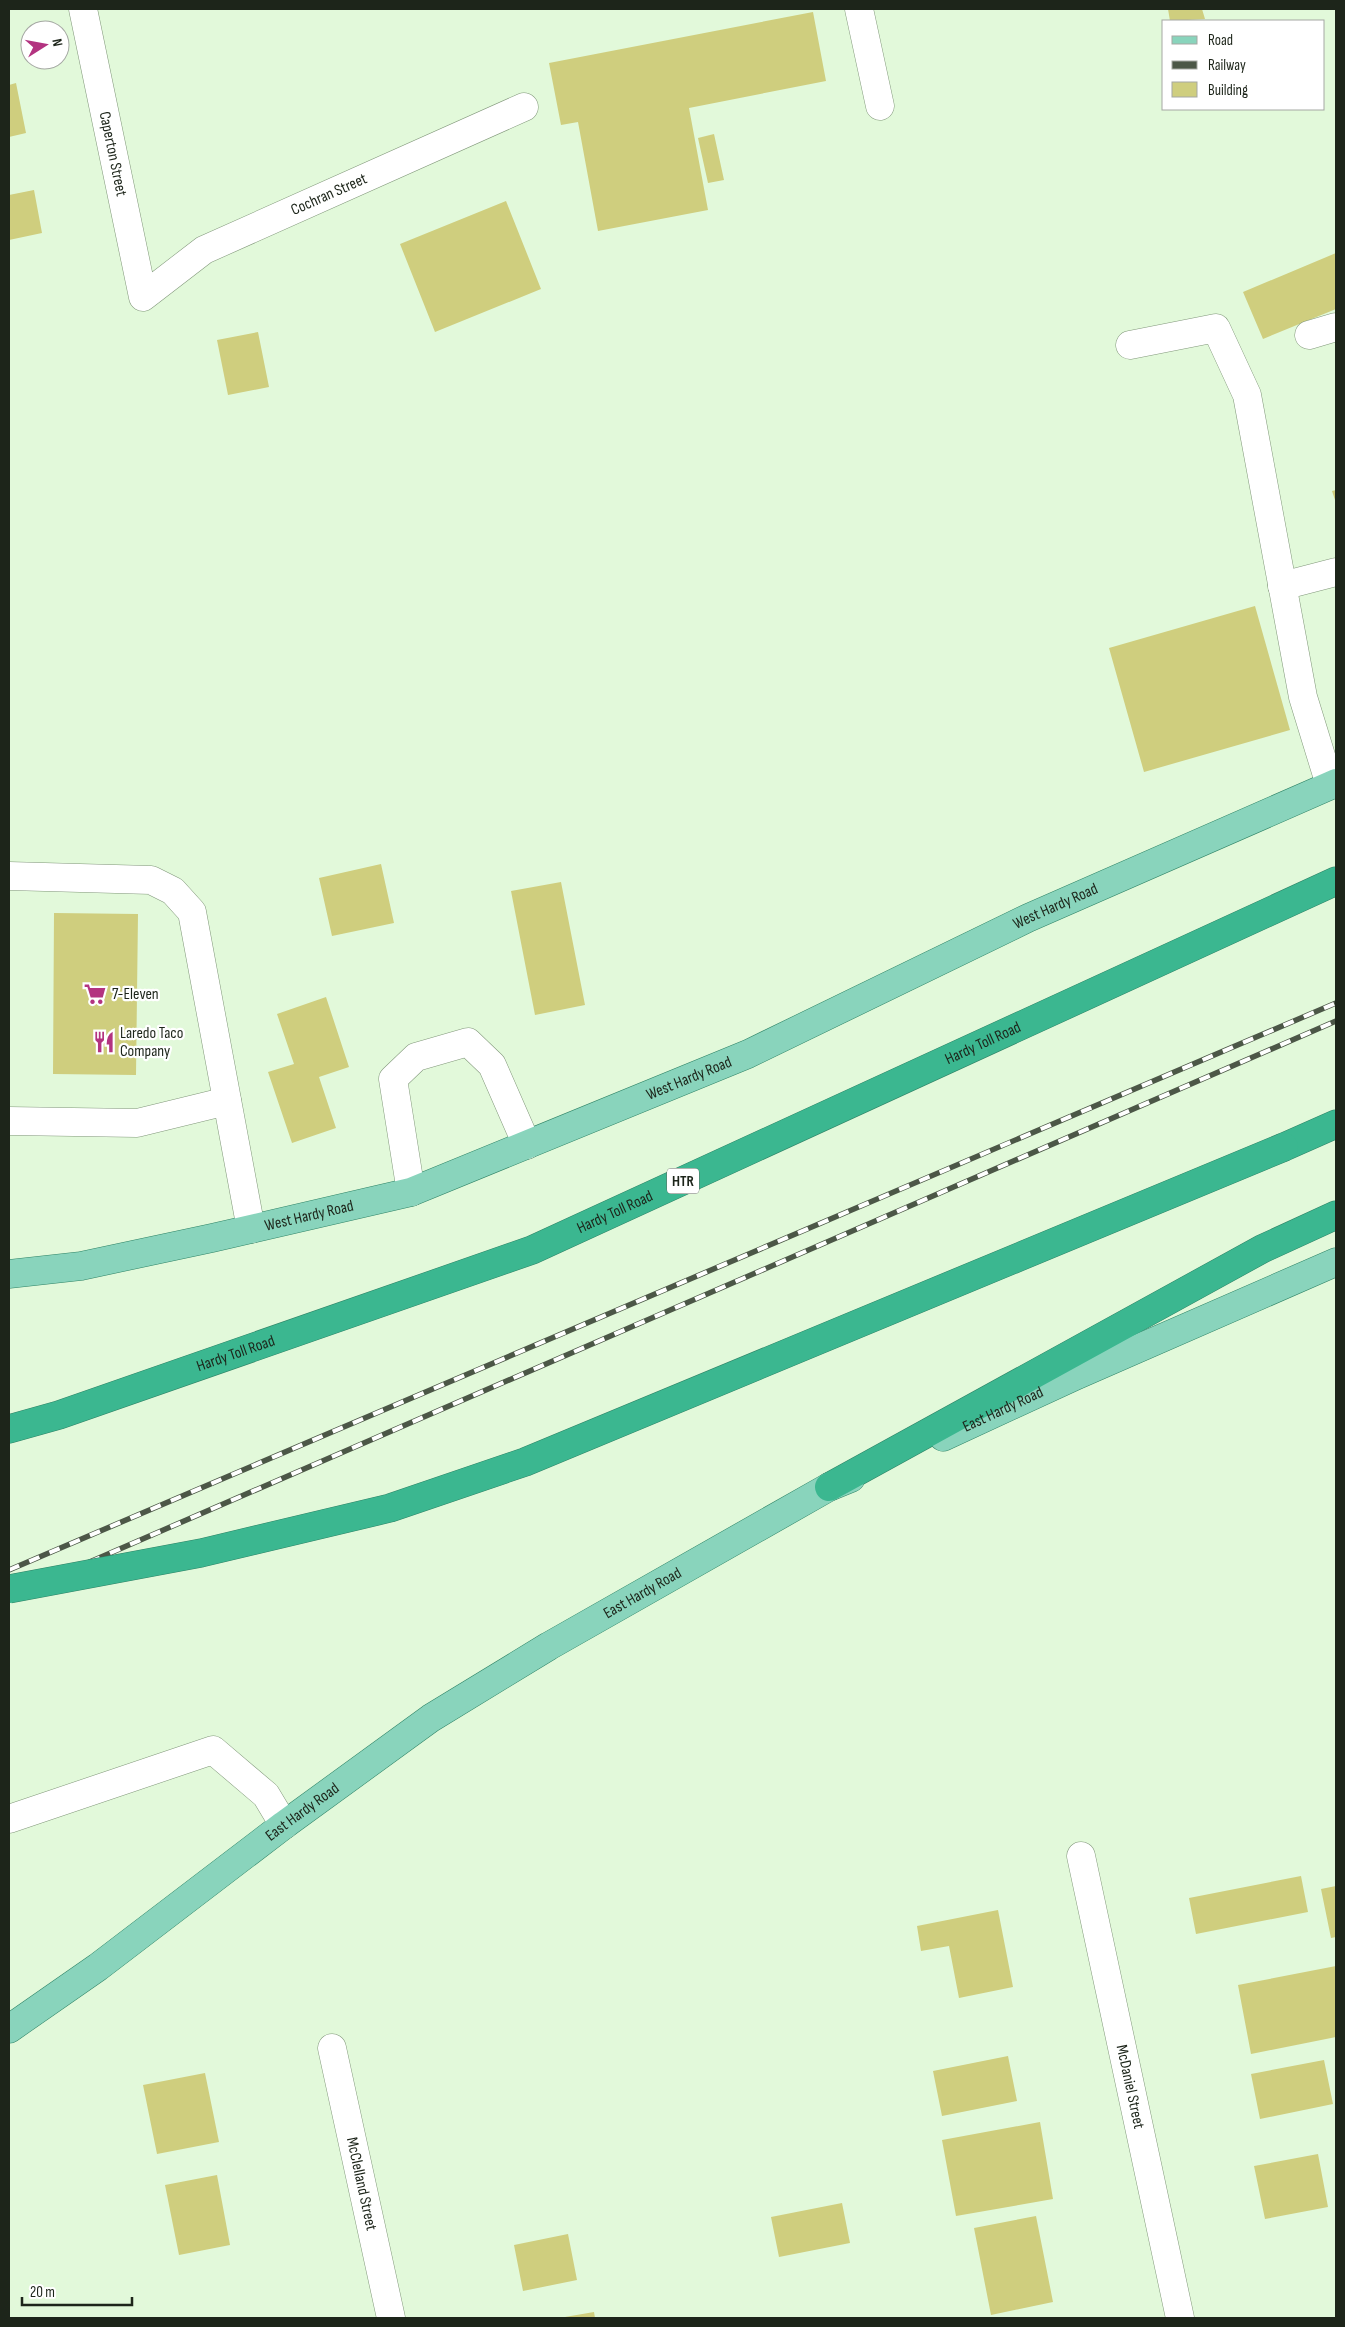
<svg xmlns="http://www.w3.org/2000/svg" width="1345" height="2327" font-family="'Sofia Sans Condensed',sans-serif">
  <rect width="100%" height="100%" fill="#e2f9da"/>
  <path fill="#cfce7e" d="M1168,9H1202L1205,19L1170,21Z
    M813,12L826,81L689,108L708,210L598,231L578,122L561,125L549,63Z
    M16,83L26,133L9,137V85Z
    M714,134L724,180L708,183L698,138Z
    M34,190L42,233L9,240V195Z
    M506,201L541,289L435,332L400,244Z
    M1336,253V309L1263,339L1243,292Z
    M258,332L269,387L228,395L217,340Z
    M1336,490V503L1332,491Z
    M1255,606L1290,730L1144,772L1109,648Z
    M381,864L394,923L332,936L319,878Z
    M561,882L585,1005L535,1015L511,891Z
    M54,913L138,914L136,1075L53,1074Z
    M326,997L349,1067L319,1077L336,1128L292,1143L268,1072L294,1064L277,1014Z
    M1301,1876L1308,1912L1196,1934L1189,1898Z
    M1336,1886V1937L1331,1938L1321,1889Z
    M998,1910L1013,1987L959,1998L949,1946L921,1951L917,1926Z
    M1336,1966V2037L1251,2054L1238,1985Z
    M1008,2056L1017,2101L942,2116L933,2071Z
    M1324,2060L1333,2104L1260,2119L1251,2074Z
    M205,2073L219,2142L157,2154L143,2085Z
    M1040,2122L1053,2199L956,2216L942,2140Z
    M1318,2154L1328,2207L1265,2219L1254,2166Z
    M217,2175L230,2245L179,2255L165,2185Z
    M842,2203L850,2243L779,2257L771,2217Z
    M1036,2216L1053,2302L991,2315L974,2228Z
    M568,2234L577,2280L523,2291L514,2245Z
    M594,2312L595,2318H565V2317Z"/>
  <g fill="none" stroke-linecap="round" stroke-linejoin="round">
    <g stroke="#82987b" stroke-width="29">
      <g id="minor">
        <path id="s1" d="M83,9L143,297L204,250L524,107"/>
        <path d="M859,9L880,106"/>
        <path d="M1309,335L1336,327"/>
        <path d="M1130,345L1216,328L1247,395L1303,697L1330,785"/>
        <path d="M1282,586L1336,572"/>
        <path d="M9,876L151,880L173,891L192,912L251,1229"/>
        <path d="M9,1121L137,1123L227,1101"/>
        <path d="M411,1192L393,1079L416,1057L468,1042L492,1065L527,1145"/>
        <path d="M9,1819L213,1750L266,1795L284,1825"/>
        <path id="s2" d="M1081,1856L1180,2318"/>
        <path id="s3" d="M332,2048L391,2318"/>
      </g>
    </g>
    <g stroke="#308467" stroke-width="29">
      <g id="major">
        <path id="s4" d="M9,1274L81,1266L212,1238L411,1192L748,1054L1028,918L1336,783"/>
        <path id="s5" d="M943,1437L1075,1376L1336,1262"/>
        <path id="s6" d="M9,2029L98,1967L284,1825L431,1718L549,1646L829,1487L851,1478"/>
      </g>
    </g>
    <g stroke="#308467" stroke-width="29">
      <g id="highway">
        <path d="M1284,1147L1336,1124"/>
        <path id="s7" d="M9,1429L59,1415L532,1250L1336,881"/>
        <path d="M829,1487L1262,1249L1336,1215"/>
      </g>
    </g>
    <use href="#minor" stroke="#fff" stroke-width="28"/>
    <use href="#major" stroke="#89d4bc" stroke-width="28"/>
    <use href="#highway" stroke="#3bb790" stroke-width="28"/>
    <g stroke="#4c5747" stroke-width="5.5">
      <path id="rail" d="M9,1570L1336,1003
        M9,1597L1336,1021"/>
    </g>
    <use href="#rail" stroke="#fff" stroke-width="4" stroke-dasharray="11" stroke-linecap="butt"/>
    <g stroke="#308467" stroke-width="29" stroke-linecap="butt">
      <path id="highway-bridge" d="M9,1589L201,1553L390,1508L525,1462L1284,1147"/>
    </g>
    <use href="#highway-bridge" stroke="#3bb790" stroke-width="28"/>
  </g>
  <defs>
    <g id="supermarket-bare" transform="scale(1.725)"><path d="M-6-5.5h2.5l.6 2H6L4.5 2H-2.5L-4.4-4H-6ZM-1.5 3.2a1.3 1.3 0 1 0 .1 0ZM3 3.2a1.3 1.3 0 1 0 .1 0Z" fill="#b33380" stroke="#fff" stroke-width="2.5" paint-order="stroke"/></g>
    <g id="restaurant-bare" transform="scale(1.725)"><path d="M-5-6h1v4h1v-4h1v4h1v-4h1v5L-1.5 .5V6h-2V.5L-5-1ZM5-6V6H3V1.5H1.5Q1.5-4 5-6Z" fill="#b33380" stroke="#fff" stroke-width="2.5" paint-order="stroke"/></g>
  </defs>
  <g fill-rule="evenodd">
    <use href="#supermarket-bare" x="95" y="994"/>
    <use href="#restaurant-bare" x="104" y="1042"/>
  </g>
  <g text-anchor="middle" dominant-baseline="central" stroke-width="4.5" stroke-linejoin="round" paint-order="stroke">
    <rect fill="#fff" stroke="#61665f" stroke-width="1" x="667" y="1168.5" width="32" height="25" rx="4"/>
    <g font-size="15" font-weight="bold" fill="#1d251a">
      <text x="683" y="1181">HTR</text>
    </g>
    <g font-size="16" fill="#1d251a" stroke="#fff">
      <text stroke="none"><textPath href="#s1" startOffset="148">Caperton Street</textPath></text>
      <text stroke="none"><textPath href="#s1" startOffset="508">Cochran Street</textPath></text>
      <text stroke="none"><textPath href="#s4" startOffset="1116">West Hardy Road</textPath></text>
      <text stroke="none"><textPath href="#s7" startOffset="1049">Hardy Toll Road</textPath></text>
      <text stroke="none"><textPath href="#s4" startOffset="711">West Hardy Road</textPath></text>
      <text stroke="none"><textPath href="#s7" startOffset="644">Hardy Toll Road</textPath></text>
      <text stroke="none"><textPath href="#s4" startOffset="306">West Hardy Road</textPath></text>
      <text stroke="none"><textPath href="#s7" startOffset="239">Hardy Toll Road</textPath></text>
      <text stroke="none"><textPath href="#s5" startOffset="66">East Hardy Road</textPath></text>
      <text stroke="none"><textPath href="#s6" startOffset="770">East Hardy Road</textPath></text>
      <text stroke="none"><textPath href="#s6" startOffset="365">East Hardy Road</textPath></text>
      <text stroke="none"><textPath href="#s2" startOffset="236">McDaniel Street</textPath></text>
      <text stroke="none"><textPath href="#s3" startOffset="139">McClelland Street</textPath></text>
    </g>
    <g font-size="16" fill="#1d251a" stroke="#fff" text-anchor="start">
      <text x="112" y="994">7-Eleven</text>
      <text x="120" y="1033">Laredo Taco<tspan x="120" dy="18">Company</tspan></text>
    </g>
  </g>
  <rect width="1345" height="2327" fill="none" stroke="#1d251a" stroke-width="20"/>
  <rect x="1162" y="20" width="162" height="90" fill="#ffffff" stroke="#a5a8a3"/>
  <rect x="1172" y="36" width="25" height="8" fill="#89d4bc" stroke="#a5a8a3"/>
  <text x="1208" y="45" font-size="15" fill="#1d251a">Road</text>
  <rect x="1172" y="61" width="25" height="8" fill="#4c5747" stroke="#a5a8a3"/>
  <text x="1208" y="70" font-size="15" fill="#1d251a">Railway</text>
  <rect x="1172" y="82" width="25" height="15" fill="#cfce7e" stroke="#a5a8a3"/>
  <text x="1208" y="95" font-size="15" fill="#1d251a">Building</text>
  <g transform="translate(45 45) rotate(79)"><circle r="24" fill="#ffffff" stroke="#a5a8a3"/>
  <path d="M0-4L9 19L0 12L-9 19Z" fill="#b33380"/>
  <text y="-8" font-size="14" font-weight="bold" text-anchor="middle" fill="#1d251a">N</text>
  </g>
  <path d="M22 2297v8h110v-8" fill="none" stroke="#1d251a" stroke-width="2.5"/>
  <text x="30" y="2297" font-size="15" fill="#1d251a" stroke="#ffffff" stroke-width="4" paint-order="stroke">20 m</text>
</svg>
